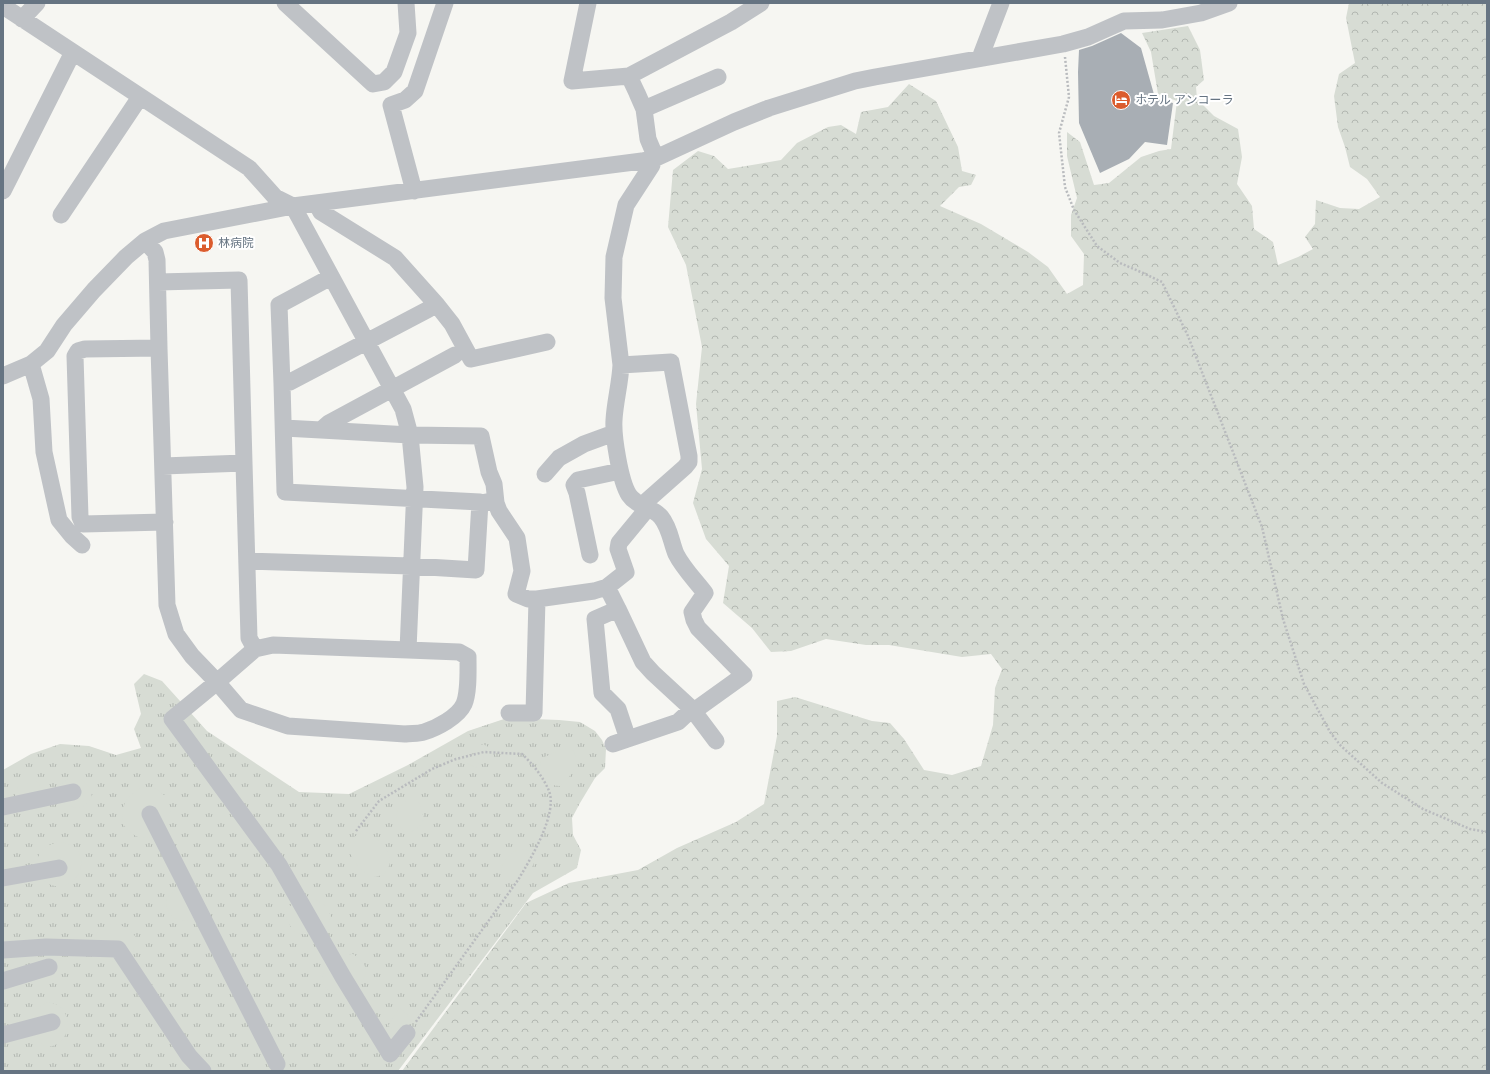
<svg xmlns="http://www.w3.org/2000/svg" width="1490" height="1074" font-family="Rubik,'Noto Sans JP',sans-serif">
  <defs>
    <pattern id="grass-tufts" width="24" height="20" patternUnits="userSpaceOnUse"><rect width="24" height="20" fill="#d7dcd4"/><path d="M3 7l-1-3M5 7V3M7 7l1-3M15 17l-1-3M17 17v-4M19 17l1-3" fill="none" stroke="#b2b7b1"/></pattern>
    <pattern id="forest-crowns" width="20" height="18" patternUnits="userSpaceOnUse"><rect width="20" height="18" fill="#d7dcd4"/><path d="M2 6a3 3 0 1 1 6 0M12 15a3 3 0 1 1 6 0" fill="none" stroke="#b2b7b1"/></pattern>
  </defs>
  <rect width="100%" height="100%" fill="#f6f6f2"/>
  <path fill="url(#grass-tufts)" d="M144,674L162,681L207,731L299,792L349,794L408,765L468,731L507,718L559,720L580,722L595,731L602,740L606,749L605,768L595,778L580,803L572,818L573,835L581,850L577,868L533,893L398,1071H3V770L31,754L60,744L89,746L116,755L141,748L134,729L141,714L134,684Z"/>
  <path fill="url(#forest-crowns)" d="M1349,3H1487V1071H402L526,903L569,883L638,870L677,848L736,822L764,804L777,736V701L795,697L872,721L890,723L904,739L924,770L952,775L981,766L993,725L995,688L1002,669L991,654L962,657L889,645H866L826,639L791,651L771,652L752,628L723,603L729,566L706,539L693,503L702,469L696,404L702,347L686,265L668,227L673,170L698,151L714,156L728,169L781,160L797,143L828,127L841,125L856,134L861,112L888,107L909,84L936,101L958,147L962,171L976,175L971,185L959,187L940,206L981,224L1028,252L1048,267L1067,294L1083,285L1084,254L1071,236V215L1077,198L1067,156V132L1080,142L1094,185L1109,183L1141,157L1159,151L1171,149L1177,101L1158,94L1151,52L1142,33L1188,26L1200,50L1204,80L1196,87L1197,99L1214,116L1238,129L1242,157L1237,184L1252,206L1254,229L1273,242L1278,265L1298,257L1313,249L1305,237L1315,224L1316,200L1340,208L1359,209L1380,197L1367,179L1350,167L1345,147L1338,127L1334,96L1339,74L1355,63L1346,18Z"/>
  <path fill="#d7dcd4" d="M483,744L490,748L476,768L465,762Z
    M565,748L572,749C583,765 571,775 560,786C541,785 536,775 542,758Z
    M69,778H80L90,788L92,797C83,811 76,809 62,803L58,793L59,786Z
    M36,781C44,789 46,795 44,805L39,808L32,809L15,797V791L20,785Z
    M143,787L157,789L166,797L171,809L168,823L160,836C140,840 135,839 122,823C123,802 125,797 143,787Z
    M407,801H415L420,804L424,819L419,827L411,832L403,831C394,818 393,811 407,801Z
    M367,832C378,838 394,853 389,866C388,869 385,872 384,875C381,875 377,877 374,877C362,874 350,858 348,846C353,837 357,833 367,832Z
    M59,842C97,845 81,895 51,885C47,883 43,880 40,878C39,873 36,867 37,862C38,850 49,844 59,842Z
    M520,849C548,851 529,874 518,884L508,883C506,881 503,878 502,875C499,863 510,852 520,849Z
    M8,860C21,861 31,878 21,889C19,891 16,893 13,895L3,894V861Z
    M178,888L187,889L197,912L190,920C186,920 183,921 180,920C170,919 163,906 168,897C170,893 174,891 178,888Z
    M310,896L326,906L331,916C324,936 314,936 296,933C294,929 289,926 288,922C281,907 299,898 310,896Z
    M109,924C121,924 128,927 135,936V945L131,958C109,964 99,966 93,941L99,930Z
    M353,954C375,969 365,978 352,995C336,995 331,996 322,983C324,962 332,955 353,954Z
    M46,1003C73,999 77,1048 44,1047C34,1034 28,1012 46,1003Z
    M399,1008L409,1015L395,1030L388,1026Z"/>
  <path fill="#a8aeb4" d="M1121,33L1141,48L1155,98L1173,103L1167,145L1145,142L1129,159L1100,173L1079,123L1078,72L1079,50L1092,46Z"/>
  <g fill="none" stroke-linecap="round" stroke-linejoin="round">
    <path stroke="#b9bbbe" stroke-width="2.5" stroke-dasharray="2 2" stroke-linecap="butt" d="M1065,57L1069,97L1059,133L1065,187L1074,210L1097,246L1120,263L1143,273L1162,282L1188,336L1262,527L1283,619L1304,684L1330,732L1341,746L1382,783L1423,809L1470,829L1487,832
      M356,831L379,801L432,769L456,759L484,752L522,754C532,763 544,778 549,791C558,814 530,860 518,880L415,1023"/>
    <path stroke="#bfc2c6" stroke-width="17" d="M285,3L373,84L384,82L394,72L408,33L406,3
      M588,3L572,81L629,76L731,22L761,3
      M3,6L249,168L275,197L293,206L403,409L410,435L321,430
      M22,19L37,3
      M980,58L1001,3
      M629,76L637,93L644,109L648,139L656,158
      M644,109L718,77
      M3,191L73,52
      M414,191L391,105L405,100L415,91L445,3
      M316,203L321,212L395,258L437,305L452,324L471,359L547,342
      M61,215L140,97
      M145,241L155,252L157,260L159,348L85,349L78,351L75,356L80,517L83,524L165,522
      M331,277L279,305L282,384L290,382L429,309
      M158,282L239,280L244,463L163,466
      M159,348L167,605L176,634L192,656L217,682L255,649
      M31,364L41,399L44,452L59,520L72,536L82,545
      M3,376L31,364L47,351L64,325L94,290L126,257L145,241L164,231L293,206L642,161L656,158L734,122L769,108L855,81L875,77L1063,44L1088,37L1124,21L1162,20L1201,13L1229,3
      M284,428L321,430L329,423L455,355
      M244,463L249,638L255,649L273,645L408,650
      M545,474L559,458L584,444L614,433
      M486,502L496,503L499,511L517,538L522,571L516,594L528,599H537
      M642,505L685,467L689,462V456L671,362L621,365L613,298L614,257L626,205L652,165V159
      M590,555L577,493L574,485L578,480L620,471
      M247,561L411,566L476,570L480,502L285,492L282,384
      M607,587L626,572L618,549L619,543L647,509
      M618,609L643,662L653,673L692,709L716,741
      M509,713H534L537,599L594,591L607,587L618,609L595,619L602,693L618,709L628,739
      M613,744L678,722L692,709L698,708L744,675L698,628L694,620L692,612L705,593C695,580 683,568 676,554C671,542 670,528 661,517C653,507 637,507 629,495C620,481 613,436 614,420C615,402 620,384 621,365
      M3,807L73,792
      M150,814L277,1064
      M3,878L59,868
      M3,950L46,947L118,949L189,1056L203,1071
      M3,981L49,967
      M407,1033L390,1054L343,977L279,865L172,719L217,682L241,710L288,726L405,734C411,733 418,734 424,732C437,728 458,717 464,704C469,692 468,670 468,657L459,652L408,650L415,487L410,435L481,436L489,472L494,484L496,503
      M3,1035L52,1022"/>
  </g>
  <defs>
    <g id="hotel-disc" transform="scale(1)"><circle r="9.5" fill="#db5c2d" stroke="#fff"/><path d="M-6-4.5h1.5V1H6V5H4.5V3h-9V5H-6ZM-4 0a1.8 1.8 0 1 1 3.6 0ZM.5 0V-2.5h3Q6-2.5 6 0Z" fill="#fff"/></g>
    <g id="hospital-disc" transform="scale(1)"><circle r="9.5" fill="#db5c2d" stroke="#fff"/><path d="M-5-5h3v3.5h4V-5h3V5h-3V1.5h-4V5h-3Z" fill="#fff"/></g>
  </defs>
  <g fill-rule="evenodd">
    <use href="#hotel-disc" x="1121" y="100"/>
    <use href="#hospital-disc" x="204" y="243"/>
  </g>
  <g text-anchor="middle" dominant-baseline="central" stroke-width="4" stroke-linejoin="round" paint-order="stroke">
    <g font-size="12" fill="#667482" stroke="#fff" text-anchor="start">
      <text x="1135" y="100">ホテル アンコーラ</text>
      <text x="218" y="243">林病院</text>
    </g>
  </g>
  <rect width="1490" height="1074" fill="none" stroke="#667482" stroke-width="8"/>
</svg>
